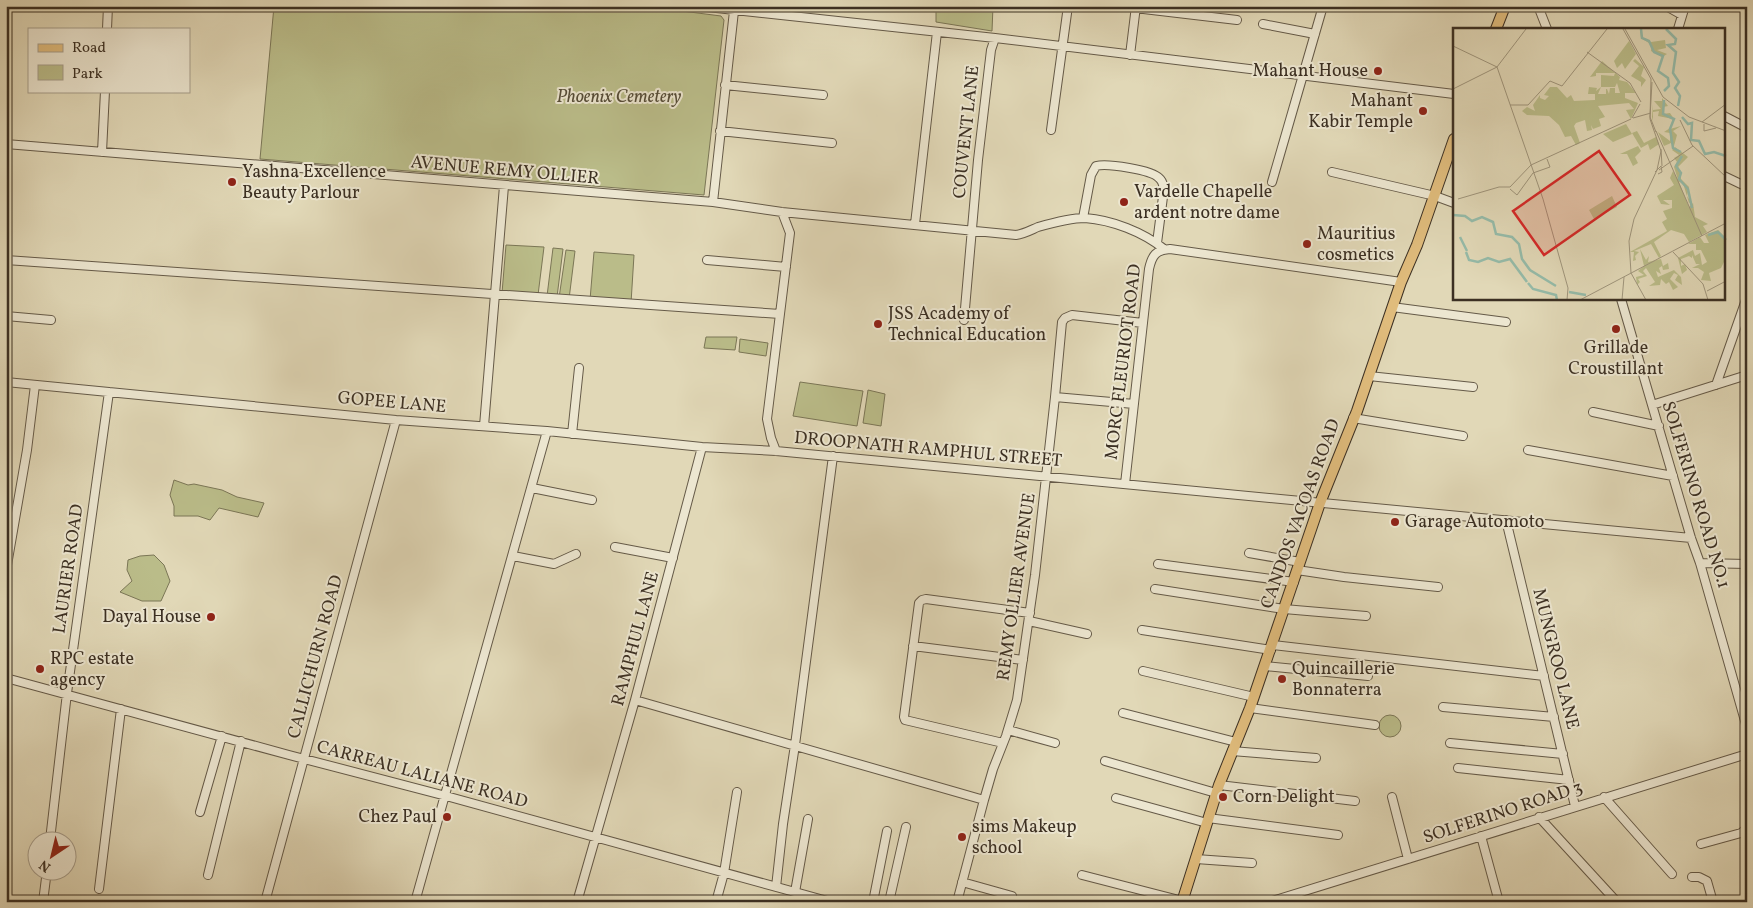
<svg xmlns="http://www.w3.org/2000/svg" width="1753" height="908" font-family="Vollkorn,serif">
  <rect width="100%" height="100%" fill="#e1d8b7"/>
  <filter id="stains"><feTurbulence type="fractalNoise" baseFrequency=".004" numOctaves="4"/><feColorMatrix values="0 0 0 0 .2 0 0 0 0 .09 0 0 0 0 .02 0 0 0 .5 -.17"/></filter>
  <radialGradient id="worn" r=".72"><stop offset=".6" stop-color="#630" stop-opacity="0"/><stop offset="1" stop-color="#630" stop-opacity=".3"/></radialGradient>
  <path fill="#babc89" stroke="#7b7656" d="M274,6H643L721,16L724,20L704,195L260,159Z
    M936,6H993L992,31L936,22Z
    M506,245L544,247L538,295L502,293Z
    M553,248L563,249L557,297L547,296Z
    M566,250L575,251L569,299L559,298Z
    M594,252L634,255L631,303L590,300Z
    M706,337H737L735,350L704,348Z
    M740,339L768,343L766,356L739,352Z
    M800,382L863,391L857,426L793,416Z
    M868,390L885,394L881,426L863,423Z
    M174,480L188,485L194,484L222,490L237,497L264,503L258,517L219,508L210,520L198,516H174V506L170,495Z
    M154,555L164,565L170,581L161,601H142L120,592L132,581L127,570L128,560L140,556Z
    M1379 726a11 11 0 1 1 22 0a11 11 0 1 1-22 0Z"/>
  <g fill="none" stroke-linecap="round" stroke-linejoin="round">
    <g stroke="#655a48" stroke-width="10">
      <path id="minor" d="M698,6L995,38L1454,94
        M1538,6L1547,29
        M1666,6L1682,15
        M1135,8L1237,20
        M1263,24L1315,34
        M107,29L108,6
        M1678,29L1685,6
        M1130,55L1136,6
        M725,85L823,95
        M1724,116L1747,128
        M1051,130L1068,6
        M720,131L832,143
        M6,144L713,202L782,212L1016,235C1024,234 1031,230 1038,227C1052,223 1071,218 1085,218C1112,220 1143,232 1164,249
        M102,152L105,91
        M1332,172L1435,196L1454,203
        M1724,176L1747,187
        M1272,182L1323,6
        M713,202L734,11
        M1083,218L1091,175L1096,166C1107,163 1152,170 1159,178C1163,181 1163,185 1164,189L1157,243
        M915,224L937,32
        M6,260L780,314
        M707,260L786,267
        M1621,299L1691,538L1700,563L1747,728
        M1392,307L1506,322
        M6,316L51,320
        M964,320L978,160L991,50L995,38
        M1369,376L1473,387
        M6,382L396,420L547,431L702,447L776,451L1691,538
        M1716,385L1747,297
        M1055,397L1134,404
        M1652,405L1747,375
        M1593,412L1659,426
        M1353,418L1463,436
        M484,426L504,186
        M572,434L579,368
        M1528,450L1673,476
        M776,451L771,438L767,419L790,233L782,212
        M1125,484L1149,269C1152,255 1156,250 1170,249L1401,282
        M532,488L592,500
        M1506,520L1575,806
        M615,547L673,558
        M1249,553L1300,562
        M513,556L554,564L576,554
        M1700,563L1747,564
        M1158,564L1294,582
        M1297,570L1344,577L1438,587
        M6,571L27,450L35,385
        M1155,589L1284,609L1366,616
        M1029,621L1087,634
        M1142,630L1271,650
        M1273,645L1544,676
        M913,646L1023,660
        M1265,666L1368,676
        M1143,671L1254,697
        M6,678L289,755L446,796L831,902
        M635,700L984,800
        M1443,707L1554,717
        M1250,708L1375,725
        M1123,713L1236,742
        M1008,730L1055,743
        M1003,743L905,720L904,717L919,603L922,600L926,599L1030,613
        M1450,743L1563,754
        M1232,751L1316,758
        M1105,761L1216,793
        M1458,768L1569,780
        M1219,785L1355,801
        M1392,797L1408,859
        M1604,797L1672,874
        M1116,798L1207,823
        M200,812L222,736
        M1539,817L1616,901
        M1208,818L1338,835
        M1481,836L1499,902
        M50,840L67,693L109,392
        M1701,844L1741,833L1747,828
        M1196,859L1252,863
        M208,875L241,741
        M1082,875L1183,901
        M1692,877H1699L1707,881L1713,902
        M962,882L1012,896
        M776,887L783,824L795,745L833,456
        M99,889L121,709
        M795,892L808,819
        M43,902L47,870
        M265,902L396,420
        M415,902L547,431
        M577,902L635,700L702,447
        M716,902L724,873L737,792
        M873,902L887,831
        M889,902L906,827
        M957,902L984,800L993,769L1006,736L1017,700L1035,575L1055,397L1062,322L1065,318L1072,315L1143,323
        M1269,902L1747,754"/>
    </g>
    <g stroke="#3c3023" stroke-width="12">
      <path id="major" d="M1496,29L1505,6
        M1182,902L1219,785L1250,708L1320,503L1357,411L1401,282L1417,245L1454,139"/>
    </g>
    <use href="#minor" stroke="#ece6d0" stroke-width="8"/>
    <use href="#major" stroke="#e0bc7c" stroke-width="10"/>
  </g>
  <g fill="#8f2418" stroke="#ece6d0" stroke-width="2">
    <circle cx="1378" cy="71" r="5"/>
    <circle cx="1423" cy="111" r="5"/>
    <circle cx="232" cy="182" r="5"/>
    <circle cx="1124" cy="202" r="5"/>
    <circle cx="1307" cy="244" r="5"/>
    <circle cx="878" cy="324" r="5"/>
    <circle cx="1616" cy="329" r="5"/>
    <circle cx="1395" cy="522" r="5"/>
    <circle cx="211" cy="617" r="5"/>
    <circle cx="40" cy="669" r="5"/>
    <circle cx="1282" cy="679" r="5"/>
    <circle cx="1223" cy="797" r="5"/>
    <circle cx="447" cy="817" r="5"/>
    <circle cx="962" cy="837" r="5"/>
  </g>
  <g text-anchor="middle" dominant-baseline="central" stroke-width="4" stroke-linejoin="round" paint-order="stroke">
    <g font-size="18" fill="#3c3023" stroke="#ece6d0" text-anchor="start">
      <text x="1368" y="71" text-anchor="end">Mahant House</text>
      <text x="1413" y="101" text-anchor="end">Mahant<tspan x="1413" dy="21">Kabir Temple</tspan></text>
      <text x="242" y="172">Yashna Excellence<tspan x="242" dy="21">Beauty Parlour</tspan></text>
      <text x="1134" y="192">Vardelle Chapelle<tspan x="1134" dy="21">ardent notre dame</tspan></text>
      <text x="1317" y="234">Mauritius<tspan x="1317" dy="21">cosmetics</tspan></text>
      <text x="888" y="314">JSS Academy of<tspan x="888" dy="21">Technical Education</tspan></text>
      <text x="1616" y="348" text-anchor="middle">Grillade<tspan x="1616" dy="21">Croustillant</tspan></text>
      <text x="1405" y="522">Garage Automoto</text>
      <text x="201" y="617" text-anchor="end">Dayal House</text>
      <text x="50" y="659">RPC estate<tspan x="50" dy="21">agency</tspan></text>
      <text x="1292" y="669">Quincaillerie<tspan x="1292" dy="21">Bonnaterra</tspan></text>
      <text x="1233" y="797">Corn Delight</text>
      <text x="437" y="817" text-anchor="end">Chez Paul</text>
      <text x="972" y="827">sims Makeup<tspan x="972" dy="21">school</tspan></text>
    </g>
    <g font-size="18" font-style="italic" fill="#554c37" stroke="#ece6d0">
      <text x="619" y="97">Phoenix Cemetery</text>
    </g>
    <g font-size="18" fill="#3c3023" stroke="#ece6d0">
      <text transform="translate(967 132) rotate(-84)">COUVENT LANE</text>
      <text transform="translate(505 171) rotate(5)">AVENUE REMY OLLIER</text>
      <text transform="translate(1124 362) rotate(-83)">MORC FLEURIOT ROAD</text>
      <text transform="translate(392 403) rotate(5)">GOPEE LANE</text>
      <text transform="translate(928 450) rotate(5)">DROOPNATH RAMPHUL STREET</text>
      <text transform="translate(1695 495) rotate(73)">SOLFERINO ROAD NO.1</text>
      <text transform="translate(1301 514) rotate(-70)">CANDOS VACOAS ROAD</text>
      <text transform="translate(69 569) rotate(-82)">LAURIER ROAD</text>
      <text transform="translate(1017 587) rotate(-82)">REMY OLLIER AVENUE</text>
      <text transform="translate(636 639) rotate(-75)">RAMPHUL LANE</text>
      <text transform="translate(316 657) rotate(-75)">CALLICHURN ROAD</text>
      <text transform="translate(1555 659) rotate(76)">MUNGROO LANE</text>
      <text transform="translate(422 775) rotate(15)">CARREAU LALIANE ROAD</text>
      <text transform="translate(1503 813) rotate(-18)">SOLFERINO ROAD 3</text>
    </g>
  </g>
  <g transform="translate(1453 28)">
    <rect width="272" height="272" fill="#e1d8b7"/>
    <path d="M187,1L190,10L198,14L212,12L213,20L204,22L214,26L209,29L198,23L199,17L188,10ZM176,13L183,26L172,41L169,35L164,40L161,33ZM182,31L191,39L188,48L193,52L188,59V54L178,48L186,38L180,33ZM149,33L167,49L166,52L174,54L183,65H172V70L185,75L178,91L173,82L181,81L176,75L145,78L152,89L146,91L148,98L140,101L138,97L139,102L134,103L132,92L123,95L121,98L127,115L123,117L118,108L112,109L106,97L96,88L74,87L69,83L74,79L82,83L80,77L87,67V70L92,72L96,68L91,67L97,59H104L114,70L118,67L121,73L142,72V66H135L136,59L144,60L143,63L148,59L145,66H153V61H154L156,66L157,60H162V65H167L164,55L162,59H148V47L161,48L162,45H143V48L137,49ZM209,70L215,78L210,79V86L217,85L221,91L217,101L228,98L220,103L224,107L221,118L218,115L211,118L205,104L217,113V105L211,104L217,100L220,91L205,88L206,83L200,84V93L199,89L200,76V82L208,81L201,73H209ZM173,96L179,106L160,114L150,106ZM184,103L191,115L203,109L206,116L197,122L195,116L188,120L179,105ZM185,118L188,123L182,129L185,135L180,138L174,126H167ZM222,119L235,129L225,139L228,144V151L236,159L234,168L238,174L236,175L230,155L226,154L236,179L240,175L242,189L255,196L250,198L254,204L236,214L231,206L218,202L201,214L208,228L206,230L198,216L181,223L186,224L182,228L183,232L186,231L180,233L181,224H177L214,203L209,194L214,191L210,183L219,180V172H210L217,177L208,176L204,168L221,157L217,150L220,143L225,152L221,139L224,134L221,130L226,127L219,122ZM159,168L164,179L141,191L136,182ZM265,202L272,209V232L268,240L256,245L258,253L248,252L251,244L245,240H239L247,236H243L239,227V230L236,228L228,231V238L232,236L234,242L229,246L225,230L240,222L242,228L247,225L249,237L254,234L248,222H243V216H235L247,209L251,215H256L252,207ZM187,221L193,232L196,228L195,234L208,231L210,238L215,235L216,241L210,242L209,238L206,240L208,246L203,243L205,249L221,242L228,249L229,257L222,252L225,247L221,245L217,251L225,259L220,262L216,254L213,256L208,251L207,257L196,258L202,254L193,240L190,243L194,248L185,251L187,254L184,257L183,249L191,247L185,243L191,238Z" fill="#babc89"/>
    <path fill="none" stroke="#95bba9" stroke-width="2.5" d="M188,1L189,10L196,13L201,24L210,28L205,43L215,50L216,58L211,63M213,1L223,11L222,16L215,17L223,24L220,45L226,54L222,60L227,68L225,78M211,72L210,86L221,91L217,101L220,120L228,124M229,89L235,96L239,95L238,112L246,113L252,126L261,124L273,128M229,128L223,138L228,145L226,151L235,161L239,180M0,187L12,188L19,193L29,189L40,194L43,206L59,209L66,216L69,231L77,242L103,258M255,207L265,204L273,212M7,209L14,223M13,224L16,232L25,234L35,230L46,234L57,231L74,254M75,255L80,261L103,267L104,272M116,264L133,267"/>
    <path fill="none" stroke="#9f957c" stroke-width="1" d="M170,1L198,51L197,91L208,123L204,142L181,191L176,213L178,245L193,272M172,1L210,69L236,89L273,103M0,18L44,39M134,24L177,55L188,74M44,39L90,171L115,260L114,272M199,54L197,89L203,104M0,61L44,39L73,1M57,77H75L97,53L109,58L154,1M179,90L187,76M180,90L198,85M227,92L239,117L273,149M249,94L273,76M251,96V103L263,100M203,103L249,208M208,121L209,138M206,142L240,118M202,144L208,138L209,144L205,146M57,159L78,137L178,91M57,161L64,167L80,145L97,139L94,131M5,171L46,159H57M220,224L250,256L255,272M254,263L273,253M127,272L273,195M169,272L171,249"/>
    <path fill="#d62828" fill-opacity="0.15" stroke="#d62828" stroke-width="2.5" d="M146,123L177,167L91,227L60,183Z"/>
    <rect width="272" height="272" fill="none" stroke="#3c3023" stroke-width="2.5"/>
  </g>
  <rect width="1753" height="908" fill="none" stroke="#e1d8b7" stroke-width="25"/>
  <rect x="8" y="8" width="1738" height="893" fill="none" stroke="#3c3023" stroke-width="2.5"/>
  <rect x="12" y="12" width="1728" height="883" fill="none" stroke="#3c3023"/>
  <rect x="28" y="28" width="162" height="65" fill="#ece6d0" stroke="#a69d8b"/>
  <rect x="38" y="44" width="25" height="8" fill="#e0bc7c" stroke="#a69d8b"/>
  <text x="72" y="52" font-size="15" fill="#3c3023">Road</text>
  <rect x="38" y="65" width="25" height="15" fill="#babc89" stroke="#a69d8b"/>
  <text x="72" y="78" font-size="15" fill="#3c3023">Park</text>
  <g transform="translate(52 856) rotate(215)"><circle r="24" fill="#ece6d0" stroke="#a69d8b"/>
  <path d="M0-4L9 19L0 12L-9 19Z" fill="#8f2418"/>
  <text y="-8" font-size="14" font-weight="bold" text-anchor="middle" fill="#3c3023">N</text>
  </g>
  <rect width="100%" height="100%" filter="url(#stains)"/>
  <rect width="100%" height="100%" fill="url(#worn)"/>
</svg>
